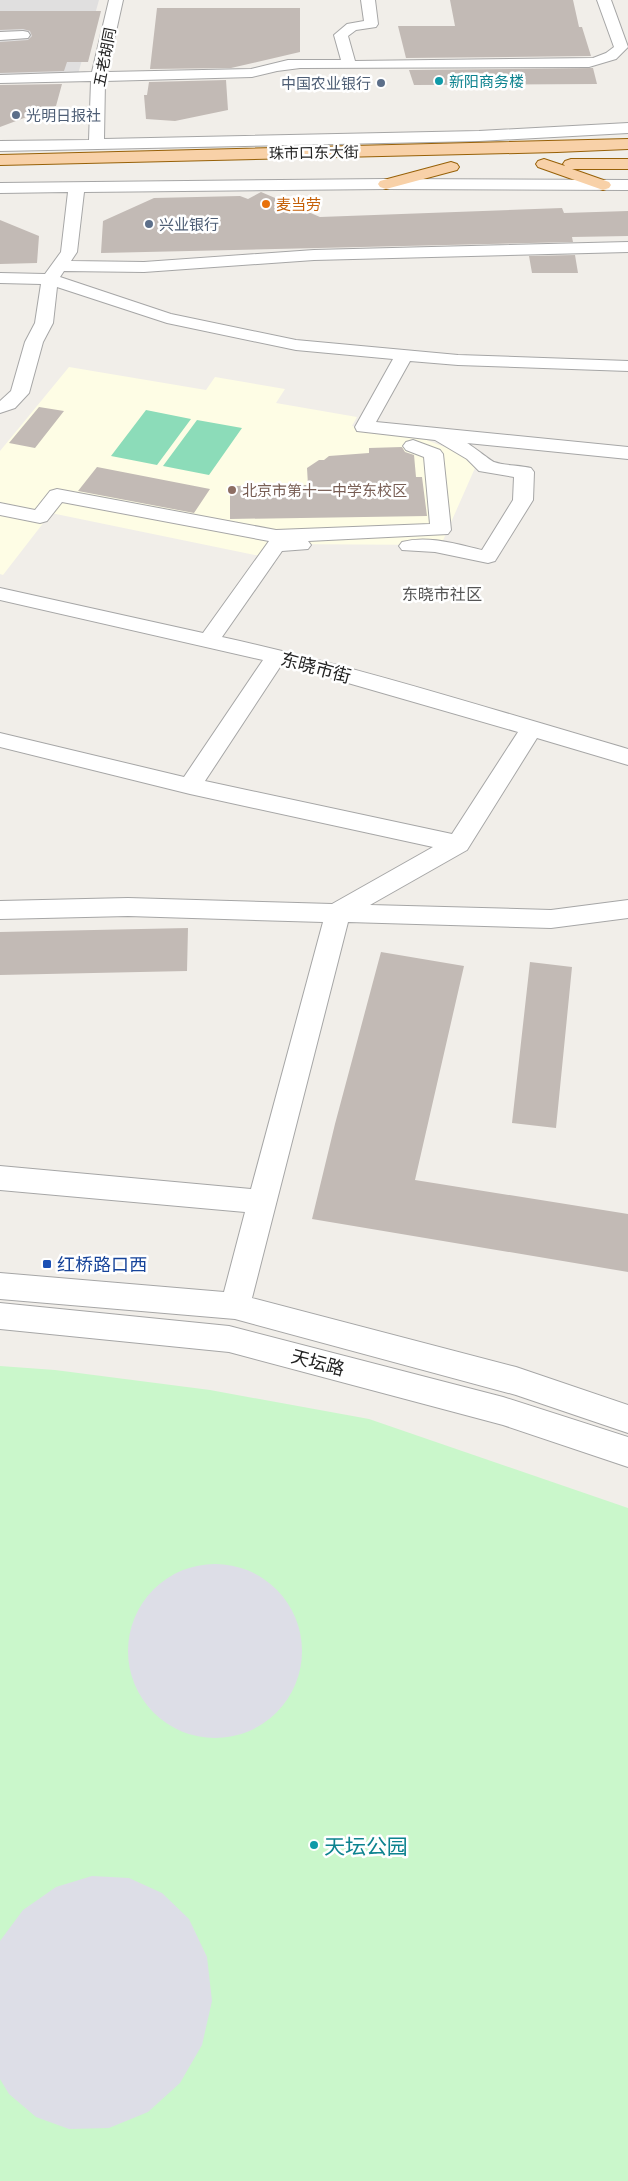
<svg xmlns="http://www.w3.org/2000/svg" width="628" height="2181" font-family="'Exo 2','Noto Sans SC',sans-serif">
  <rect width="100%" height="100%" fill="#f1eee9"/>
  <path fill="#e0dfdf" d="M0,0H99L78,74L0,76Z"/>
  <path fill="#fefde5" d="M69,367L206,390L215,377L285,389L276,403L357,417L352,426L424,439L460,453L475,468L441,545L275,544L265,557L51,513L3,575L0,574V451Z"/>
  <path fill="#caf7cb" d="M0,1366L55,1370L210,1390L369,1419L628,1508V2181H0Z"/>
  <path fill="#8cdcb9" d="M146,410L191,419L157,465L111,456Z
    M197,420L242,428L209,475L163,466Z"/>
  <path fill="#dddee7" d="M128 1651a87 87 0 1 1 174 0a87 87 0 1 1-174 0Z
    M92,1876L129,1878L162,1893L189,1919L207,1957L212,2001L202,2045L180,2083L148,2112L109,2128L69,2129L36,2117L9,2094L0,2079V1941L23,1910L56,1887Z"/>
  <path fill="#c2bab5" d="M450,0H573L579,27H582L591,56L406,58L398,26H455Z
    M157,8H300V52L231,68L150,69Z
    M0,11H101L88,62H67L64,71L0,73V42L28,40L32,36L30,31L23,29L0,30Z
    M593,68L597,84L414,85L409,70Z
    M226,80L228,110L175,121L146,119L144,95H147L149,82Z
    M62,84L56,106L0,127V85Z
    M261,192L320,217L562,208L564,213L628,211V236L572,237L573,242L101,253L103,221L154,198L240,196L248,199Z
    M0,220L39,236L37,263L0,264Z
    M575,255L578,273H532L529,256Z
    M39,407L64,411L35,448L9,443Z
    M402,447L405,452L414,455L416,477H422L427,516L230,519V486L308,485L307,468L319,460H324L329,456L369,453V448Z
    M97,467L210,489L194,513L78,491Z
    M188,928L187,971L0,975V932Z
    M381,952L464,966L415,1180L628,1214V1272L312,1219L335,1124Z
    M530,962L572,967L556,1128L512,1123Z"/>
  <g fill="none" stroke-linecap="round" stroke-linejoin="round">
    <g stroke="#a6a6a6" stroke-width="2">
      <path id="minor" d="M109,0H123L107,72L251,69L288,60H341L334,35L347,24L364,21L361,0H375L378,24L376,27L356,30L348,36L355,61L593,58L606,53L614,47L597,0H611L628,47L616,59L589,67L300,68L277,71L252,77L105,81L104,139L479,131L628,123V133L479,141L0,151V141L89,140L91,81L0,83V75L92,72Z
        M23,31L28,32L30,35L28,38L0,40V32Z
        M386,179L628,180V190L386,189L84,192L77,252L71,261L144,262L314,250L628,242V252L314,260L144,272L64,271L60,277L171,314L296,340L458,355L628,361V371L458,365L410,361L376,422L628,447V459L467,443C474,447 491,461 494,462C506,466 519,465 531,468L534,472L533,500L495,561L488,563L435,552L402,550L399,546L402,542C428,535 456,544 482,550L513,500L514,477L479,471L467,459L435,440L357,431L355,427L393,359L296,350L167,323L57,287L53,323L43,342L29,393L15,408L0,413V401L11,391L25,342L35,323L41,284L0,283V273L45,274L61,252L68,192L0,193V183Z
        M413,440L440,450L443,454L451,530L448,534L308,541L311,545L308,549L282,551L222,637C359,667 494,710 628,749V765L537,738L467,850L370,905L551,910L628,900V918L551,928L348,922L252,1298L516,1367L628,1405V1433L516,1395L235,1319L0,1299V1273L224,1292L245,1212L0,1190V1166L251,1189L323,922L128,916L0,919V901L128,898L332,904L433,847L190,794L0,747V733L184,777L263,660L0,600V588L203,633L269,541L62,502L47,521L40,523L0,515V503L35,510L50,491L57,489L276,530L430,524L424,457L406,450L403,446L406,442ZM282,664L518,732L452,834L205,781Z
        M0,1303L229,1326L503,1397L628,1437V1467L503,1425L229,1352L0,1329Z"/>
    </g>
    <g stroke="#976108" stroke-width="2">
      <path id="major" d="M628,139V149L557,152L0,165V155Z
        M544,159L565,166L563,164L565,161L571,159H628V169H572L609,182L611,185L609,188L603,190L538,167L536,164L538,161Z
        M451,162L457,164L459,167L457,170L386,189L380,187L378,184L380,181Z"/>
    </g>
    <use href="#minor" fill="#fff" fill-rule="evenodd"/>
    <use href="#major" fill="#f8d1a8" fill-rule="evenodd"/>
  </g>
  <g fill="#0f9aa8" stroke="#fff" stroke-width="2">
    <circle cx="439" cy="81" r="5"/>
    <circle cx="314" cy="1845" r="5"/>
  </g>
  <g fill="#5c6f8a" stroke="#fff" stroke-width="2">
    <circle cx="381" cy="83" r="5"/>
    <circle cx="16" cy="115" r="5"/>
    <circle cx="149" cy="224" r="5"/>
  </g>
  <circle fill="#e8710a" stroke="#fff" stroke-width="2" cx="266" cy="204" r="5"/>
  <circle fill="#8d6e63" stroke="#fff" stroke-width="2" cx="232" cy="490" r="5"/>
  <rect fill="#1a4fb4" stroke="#fff" stroke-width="2" x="42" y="1259" width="10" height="10" rx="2.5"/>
  <g text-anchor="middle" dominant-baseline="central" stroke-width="5" stroke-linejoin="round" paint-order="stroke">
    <g font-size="15" fill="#222" stroke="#fff">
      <text transform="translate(104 57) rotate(-79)">五老胡同</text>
      <text transform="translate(314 152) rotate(-1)">珠市口东大街</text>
    </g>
    <g font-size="15" fill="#0d838f" stroke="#fff" text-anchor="start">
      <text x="449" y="81">新阳商务楼</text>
    </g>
    <g font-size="15" fill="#4e5e75" stroke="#fff" text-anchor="start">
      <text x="371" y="83" text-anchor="end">中国农业银行</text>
      <text x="26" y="115">光明日报社</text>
      <text x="159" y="224">兴业银行</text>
    </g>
    <g font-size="15" fill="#c56008" stroke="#fff" text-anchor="start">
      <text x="276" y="204">麦当劳</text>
    </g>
    <g font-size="15" fill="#785e54" stroke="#fff" text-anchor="start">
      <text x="242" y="490">北京市第十一中学东校区</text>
    </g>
    <g font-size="16" fill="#555" stroke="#fff">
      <text x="442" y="593">东晓市社区</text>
    </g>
    <g font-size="18" fill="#222" stroke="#fff">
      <text transform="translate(316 667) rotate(15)">东晓市街</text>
      <text transform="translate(318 1362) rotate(15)">天坛路</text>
    </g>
    <g font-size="18" fill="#164399" stroke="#fff" text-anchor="start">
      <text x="57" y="1264">红桥路口西</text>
    </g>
    <g font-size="21" fill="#0d838f" stroke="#fff" text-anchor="start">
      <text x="324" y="1845">天坛公园</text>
    </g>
  </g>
</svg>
